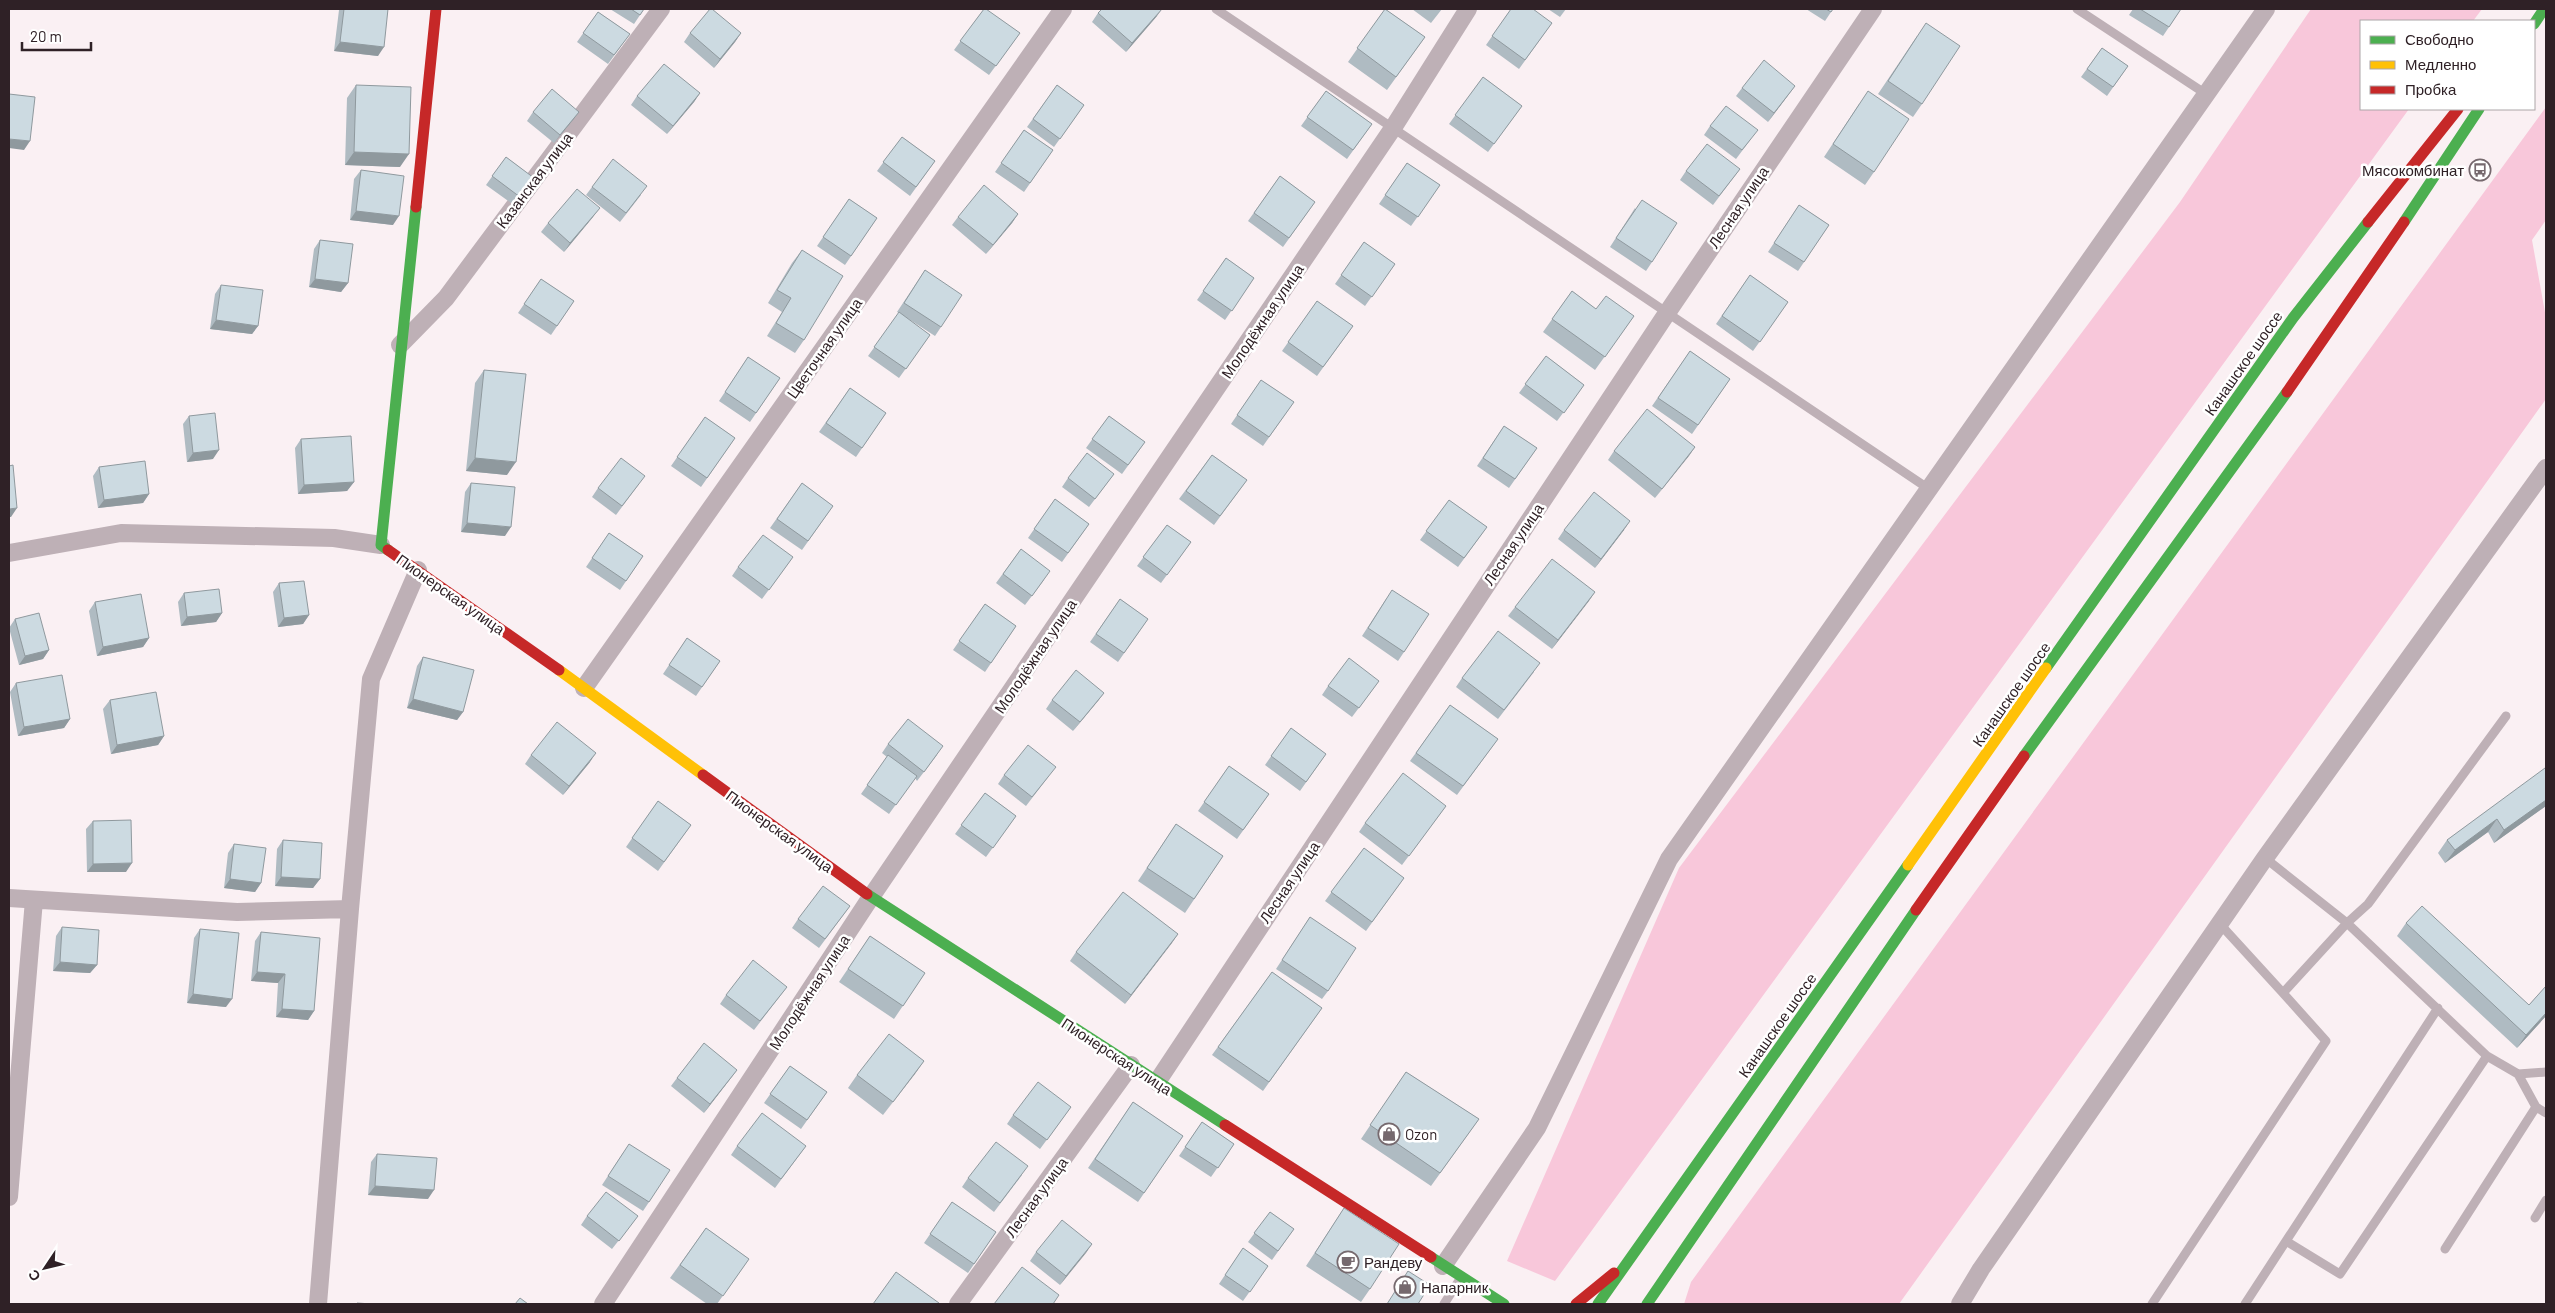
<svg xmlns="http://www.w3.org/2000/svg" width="2555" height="1313" font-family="Barlow,sans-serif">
  <rect width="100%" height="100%" fill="#faf0f3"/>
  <path fill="#f8c7da" d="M2311,9H2482L2473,21H2361V109H2409L1555,1281L1507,1261L1679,868L2180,202Z
    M2546,107V220L2532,240L2546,318V399L1899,1304H1684L1691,1282Z"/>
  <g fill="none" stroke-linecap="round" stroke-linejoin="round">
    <path stroke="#beb0b6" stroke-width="9" d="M1216,9L1929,489
      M2077,9L2206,94
      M2506,716L2368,904L2347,923L2487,1056L2518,1074L2546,1072
      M2219,923L2283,993L2347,923L2265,858
      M2518,1074L2536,1107L2546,1113
      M2535,1218L2546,1200
      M2286,1241L2340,1274L2487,1056
      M2445,1249L2536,1107
      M1444,1304L1460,1279
      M2152,1304L2326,1041L2283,993
      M2245,1304L2438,1008"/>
    <path stroke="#beb0b6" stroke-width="18" d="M400,345L446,298L661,9
      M9,553L121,533L334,538L381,545
      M584,688L1063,9
      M9,898L237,912L350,909
      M1157,1082L1667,313L1873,9
      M9,1197L34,900
      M1443,1266L1537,1128L1669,859L2266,9
      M318,1304L350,909L371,679L418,570
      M603,1304L871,897L1393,128L1468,9
      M958,1304L1131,1065
      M1960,1304L1981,1269L2265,858L2546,468"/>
    <path stroke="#4caf50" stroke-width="11" d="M2534,24L2544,9
      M2404,222L2479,109
      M388,550L381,545L416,207
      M2046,668L2293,318L2368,222
      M2024,756L2287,392
      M867,894L1225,1125
      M1431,1257L1504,1304
      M1598,1304L1908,865
      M1647,1304L1916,910"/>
    <path stroke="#ffc107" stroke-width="11" d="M559,670L703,775
      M1908,865L2046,668"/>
    <path stroke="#c62828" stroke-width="11" d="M416,207L436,9
      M2368,222L2458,109
      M2287,392L2404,222
      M388,550L559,670
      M703,775L867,894
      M1916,910L2024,756
      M1225,1125L1431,1257
      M1576,1304L1614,1273"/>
  </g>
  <path fill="#afbbc2" d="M340,9H388L378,56L334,51L339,10Z
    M610,9H644L634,24Z
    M984,9L1020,33L989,75L954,50Z
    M1385,9L1425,37L1387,90L1348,62Z
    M1412,9H1442L1431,23Z
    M1511,9L1552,23L1519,69L1486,45Z
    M1548,9H1566L1560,17Z
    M1806,9H1833L1825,21Z
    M2133,9H2181L2163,36L2129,15Z
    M598,12L630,34L608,64L577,42Z
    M1098,13L1157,16L1126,52L1092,22Z
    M690,33H741L735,42L714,68L684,42Z
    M1917,36L1922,104L1913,117L1878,94Z
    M2102,48L2128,66L2107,96L2081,77Z
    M1483,77L1522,106L1488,152L1449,124Z
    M356,85L400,167L345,165L347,98Z
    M1057,85L1084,105L1054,147L1027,127Z
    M1795,86L1768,122L1736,96L1742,88Z
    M1326,91L1372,124L1347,159L1301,126Z
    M700,93L694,102L667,134L631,105L637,96Z
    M1859,104L1874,172L1865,185L1824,157Z
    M533,112H579L554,143L527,121Z
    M1710,126L1751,139L1736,159L1704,135Z
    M1024,130L1053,150L1024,192L995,172Z
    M902,137L935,161L910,196L877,171Z
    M506,157L534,178L514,205L486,185Z
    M1407,163L1440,185L1411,226L1379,204Z
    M1740,169L1713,205L1680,180L1686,171Z
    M361,170L393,225L350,220L354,179Z
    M1280,176L1315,202L1283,247L1248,221Z
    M592,187L641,195L620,222L586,195Z
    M849,199L877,218L845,265L817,246Z
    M1799,205L1829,225L1798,271L1768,252Z
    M1635,208L1652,262L1646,271L1610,247Z
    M1018,214L1012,223L986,254L952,225L958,217Z
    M593,217L564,252L541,232L548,223Z
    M320,240L348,283L341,292L309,287L314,249Z
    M1364,242L1395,264L1365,306L1335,284Z
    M802,250L804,340L795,353L767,336L782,312L768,303L792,263Z
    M1226,258L1254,278L1225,320L1197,300Z
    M925,270L941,327L935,336L904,316L930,335L899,378L868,356L899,313L897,312Z
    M1750,275L1788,302L1753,351L1716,324Z
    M541,279L574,301L551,335L518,313Z
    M221,285L258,326L252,334L210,329L215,294Z
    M1572,291L1596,309L1634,316L1595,370L1543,332Z
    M1317,301L1353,326L1317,376L1282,351Z
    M1690,351L1730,379L1692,434L1652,406Z
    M1546,356L1584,385L1557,421L1519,393Z
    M748,357L780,378L750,422L719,401Z
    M484,370L507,475L466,471L475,383Z
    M1261,380L1294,402L1263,446L1231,424Z
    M850,388L886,413L856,457L819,432Z
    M189,416L213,459L187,462L183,424Z
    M1109,416L1145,442L1122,474L1086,448Z
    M705,417L735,438L701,487L671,466Z
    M1504,426L1537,448L1509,488L1477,466Z
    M301,439L354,482L347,491L298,494L295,448Z
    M1695,447L1655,498L1608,460L1614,451Z
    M1212,455L1247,480L1214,525L1179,499Z
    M99,467L149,494L143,503L98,508L93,476Z
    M1114,474L1089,507L1062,487L1068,478Z
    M471,483L505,536L461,532L465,492Z
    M802,483L833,506L802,550L770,528Z
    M639,484L616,515L592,497L598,488Z
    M1055,499L1089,524L1062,562L1028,538Z
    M1449,500L1487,527L1458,567L1420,540Z
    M1167,525L1191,542L1161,583L1137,566Z
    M1564,530H1624L1595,568L1558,539Z
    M609,533L643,556L620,590L586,567Z
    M1021,549L1044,580L1025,605L996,583Z
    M793,557L762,599L732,576L738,567Z
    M279,583L309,615L303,624L278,627L273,592Z
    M1595,592L1552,649L1508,616L1515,607Z
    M184,593L222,613L216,622L181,626L178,602Z
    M1120,599L1148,619L1118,662L1090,642Z
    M1386,599L1404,652L1398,661L1362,636Z
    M95,602L149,638L143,647L97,656L89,611Z
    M985,604L1016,626L985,672L953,650Z
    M15,619L49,650L43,659L19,665L9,628Z
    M687,638L720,661L696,696L663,674Z
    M423,657L463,712L457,720L407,708L417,666Z
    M1534,672L1498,719L1456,687L1462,678Z
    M1379,681L1352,717L1322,695L1328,686Z
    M16,683L70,719L64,728L18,736L10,692Z
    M1104,693L1073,731L1046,709L1052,700Z
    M110,700L164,736L158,745L111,754L103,709Z
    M1450,705L1498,739L1457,795L1410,761Z
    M1291,728L1326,754L1300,791L1265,765Z
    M888,744L937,755L917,781L915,778L889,814L861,794L887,757L882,753Z
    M531,755L590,762L563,795L525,764Z
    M1229,766L1269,794L1237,839L1198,811Z
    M2546,769V806L2494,843L2488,832L2445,863L2438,853L2447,840Z
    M1004,775L1049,776L1026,806L998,784Z
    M985,793L1016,816L986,857L955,834Z
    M658,801L691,825L658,871L626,847Z
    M1446,806L1402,865L1359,832L1365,823Z
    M93,821L126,872H87L86,829Z
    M1176,824L1223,856L1185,913L1138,881Z
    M283,840L320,879L313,888L275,886L277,849Z
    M234,844L261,883L255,892L224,888L228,853Z
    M1364,848L1404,878L1366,931L1325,901Z
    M850,906L819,948L792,928L798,919Z
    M1310,917L1328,991L1322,999L1276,969Z
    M2406,923L2529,1005L2546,986V1016L2517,1048L2397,936Z
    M62,927L97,965L90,973L53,971L56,936Z
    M200,929L226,1007L187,1003L194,938Z
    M261,932L314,1011L308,1020L276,1017L278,983L251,981L255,941Z
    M1178,934L1125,1004L1070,961L1076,952Z
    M870,936L925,973L894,1019L839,982Z
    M1272,972L1322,1008L1263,1091L1212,1055Z
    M787,987L754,1030L720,1004L726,995Z
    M924,1061L883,1115L848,1088L857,1075Z
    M790,1066L827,1092L801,1129L764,1103Z
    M737,1070L704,1113L671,1086L677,1078Z
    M1406,1072L1479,1119L1431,1186L1361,1139Z
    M1133,1102L1183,1136L1138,1202L1088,1168Z
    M1071,1107L1040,1149L1007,1124L1013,1115Z
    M1202,1122L1234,1144L1211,1177L1179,1156Z
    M737,1146H806L775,1188L731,1155Z
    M623,1153L649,1202L643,1211L602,1185Z
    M377,1154L428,1199L368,1195L371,1162Z
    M1022,1175L994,1212L962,1187L968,1178Z
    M952,1202L996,1232L968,1273L924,1243Z
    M1344,1208L1370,1289L1361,1302L1306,1266Z
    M1270,1212L1294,1229L1272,1260L1248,1242Z
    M587,1216H638L612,1249L581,1225Z
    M706,1228L749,1259L717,1304H707L670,1278Z
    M1092,1244L1060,1285L1030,1261L1036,1252Z
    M1243,1248L1268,1266L1243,1301L1219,1284Z"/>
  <path fill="#8f999e" d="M1162,9L1157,16L1126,52L1132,43Z
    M741,33L735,42L714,68L720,59Z
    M340,42L384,47L378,56L334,51Z
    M1795,86L1768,122L1774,113Z
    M700,93L694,102L667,134L673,126Z
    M579,112L573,120L554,143L560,135Z
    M9,139L30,141L24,150L9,148Z
    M354,152L409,154L400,167L345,165Z
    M600,208L593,217L564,252L570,243Z
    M356,211L399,216L393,225L350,220Z
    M1018,214L1012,223L986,254L993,245Z
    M315,279L348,283L341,292L309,287Z
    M216,320L258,326L252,334L210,329Z
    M1695,447L1689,456L1655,498L1662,489Z
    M219,450L213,459L187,462L193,453Z
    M475,458L516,462L507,475L466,471Z
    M354,482L347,491L298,494L304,485Z
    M149,494L143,503L98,508L104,500Z
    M17,508L11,517H9V509Z
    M1630,521L1624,530L1595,568L1601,559Z
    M467,523L511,527L505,536L461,532Z
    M1595,592L1589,601L1552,649L1558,640Z
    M222,613L216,622L181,626L187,617Z
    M309,615L303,624L278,627L284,618Z
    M149,638L143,647L97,656L103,647Z
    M49,650L43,659L19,665L25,656Z
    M1104,693L1098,701L1073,731L1080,722Z
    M413,699L463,712L457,720L407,708Z
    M70,719L64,728L18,736L24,727Z
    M164,736L158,745L111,754L117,745Z
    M596,753L590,762L563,795L569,786Z
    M2546,800V806L2494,843L2504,830Z
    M2497,819L2488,832L2445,863L2455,850Z
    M132,863L126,872H87L93,864Z
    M281,877L320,879L313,888L275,886Z
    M230,879L261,883L255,892L224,888Z
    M1178,934L1172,943L1125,1004L1131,995Z
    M60,962L97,965L90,973L53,971Z
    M257,972L285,974L278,983L251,981Z
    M193,994L232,999L226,1007L187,1003Z
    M282,1009L314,1011L308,1020L276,1017Z
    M2546,1013V1016L2517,1048L2526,1035Z
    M924,1061L915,1074L883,1115L893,1102Z
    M737,1070L731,1078L704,1113L710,1104Z
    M375,1186L434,1190L428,1199L368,1195Z
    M1092,1244L1086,1253L1060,1285L1066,1276Z"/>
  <path fill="#ccdae1" stroke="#8f999e" d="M344,9H388L384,47L340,42Z
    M631,9H644L640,15Z
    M710,9H712L741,33L720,59L690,33Z
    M984,9H986L1020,33L996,66L960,41Z
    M1102,9H1162L1132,43L1098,13Z
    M1385,9L1425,37L1396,77L1357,48Z
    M1511,9H1533L1552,23L1525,60L1492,36Z
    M1826,9H1833L1831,12Z
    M2140,9H2181L2169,27Z
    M598,12L630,34L614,55L583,33Z
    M1926,23L1960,46L1922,104L1888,81Z
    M2102,48L2128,66L2113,87L2087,69Z
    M1764,60L1795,86L1774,113L1742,88Z
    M664,64L700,93L673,126L637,96Z
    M1483,77L1522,106L1494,144L1455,115Z
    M356,85L411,87L409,154L354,152Z
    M1057,85L1084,105L1060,139L1033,119Z
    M552,89L579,112L560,135L533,112Z
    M1326,91L1372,124L1353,150L1307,117Z
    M1868,91L1909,119L1874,172L1833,144Z
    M9,94L35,97L30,141L9,139Z
    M1726,106L1758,130L1742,150L1710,126Z
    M1024,130L1053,150L1030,183L1001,163Z
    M902,137L935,161L916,187L883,162Z
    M1707,144L1740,169L1719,196L1686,171Z
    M506,157L534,178L520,197L492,176Z
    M613,159L647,186L626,213L592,187Z
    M1407,163L1440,185L1418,217L1385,195Z
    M361,170L404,176L399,216L356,211Z
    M1280,176L1315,202L1289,238L1254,213Z
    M984,185L1018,214L993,245L958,217Z
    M577,189L600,208L570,243L548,223Z
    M849,199L877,218L851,256L823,237Z
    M1642,200L1677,223L1652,262L1616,238Z
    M1799,205L1829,225L1804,262L1774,243Z
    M320,240L353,244L348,283L315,279Z
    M1364,242L1395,264L1372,297L1341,275Z
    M802,250L843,276L804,340L776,323L791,298L777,290Z
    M1226,258L1254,278L1232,311L1203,291Z
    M925,270L962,295L941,327L904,303Z
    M1750,275L1788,302L1760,342L1722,316Z
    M541,279L574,301L557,326L524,304Z
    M221,285L263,290L258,326L216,320Z
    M1572,291L1596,309L1606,296L1634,316L1605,357L1552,319Z
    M1317,301L1353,326L1323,367L1288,342Z
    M899,312L930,335L906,369L874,347Z
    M1690,351L1730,379L1698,425L1658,398Z
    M1546,356L1584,385L1564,413L1525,384Z
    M748,357L780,378L756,413L725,392Z
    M484,370L526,374L516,462L475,458Z
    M1261,380L1294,402L1269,437L1237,415Z
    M850,388L886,413L862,448L826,423Z
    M1647,409L1695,447L1662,489L1614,451Z
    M215,413L219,450L193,453L189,416Z
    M1109,416L1145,442L1128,465L1092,439Z
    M705,417L735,438L707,478L677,457Z
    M1504,426L1537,448L1515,479L1483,458Z
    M351,436L354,482L304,485L301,439Z
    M1087,453L1114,474L1095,499L1068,478Z
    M1212,455L1247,480L1220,516L1186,491Z
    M621,458L645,476L622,506L598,488Z
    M145,461L149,494L104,500L99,467Z
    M13,465L17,508L9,509V466Z
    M471,483L515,487L511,527L467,523Z
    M802,483L833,506L808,541L777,519Z
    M1594,492L1630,521L1601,559L1564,530Z
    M1055,499L1089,524L1068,553L1034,529Z
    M1449,500L1487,527L1464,558L1426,531Z
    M1167,525L1191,542L1167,575L1143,557Z
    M609,533L643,556L626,581L592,558Z
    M763,535L793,557L769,590L738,567Z
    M1021,549L1050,571L1032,596L1003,574Z
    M1552,559L1595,592L1558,640L1515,607Z
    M304,581L309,615L284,618L279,583Z
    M219,589L222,613L187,617L184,593Z
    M1392,590L1429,614L1404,652L1368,628Z
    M141,594L149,638L103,647L95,602Z
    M1120,599L1148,619L1124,653L1096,634Z
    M985,604L1016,626L991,663L959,641Z
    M39,613L49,650L25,656L15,619Z
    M1498,631L1540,663L1504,710L1462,678Z
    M687,638L720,661L702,687L669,665Z
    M423,657L474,670L463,712L413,699Z
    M1349,658L1379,681L1359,708L1328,686Z
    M1076,670L1104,693L1080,722L1052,700Z
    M62,675L70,719L24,727L16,683Z
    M156,692L164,736L117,745L110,700Z
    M1450,705L1498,739L1463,786L1416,753Z
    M908,719L943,746L924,772L888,744Z
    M557,722L596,753L569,786L531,755Z
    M1291,728L1326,754L1306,782L1271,756Z
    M1028,745L1056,767L1032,797L1004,775Z
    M888,755L917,776L896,805L867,785Z
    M1229,766L1269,794L1243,830L1204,802Z
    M2545,768L2546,769V800L2504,830L2497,819L2455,850L2447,840Z
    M1403,773L1446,806L1409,856L1365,823Z
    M985,793L1016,816L993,848L961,825Z
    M658,801L691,825L664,862L632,838Z
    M131,820L132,863L93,864V821Z
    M1176,824L1223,856L1194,899L1147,868Z
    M283,840L322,843L320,879L281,877Z
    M234,844L266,848L261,883L230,879Z
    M1364,848L1404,878L1372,922L1331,892Z
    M823,886L850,906L825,939L798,919Z
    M1123,892L1178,934L1131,995L1076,952Z
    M2422,906L2529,1005L2546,986V1013L2526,1035L2406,923Z
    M1310,917L1356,948L1328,991L1282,960Z
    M62,927L99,930L97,965L60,962Z
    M200,929L239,933L232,999L193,994Z
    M261,932L320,938L314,1011L282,1009L285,974L257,972Z
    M870,936L925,973L903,1006L848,969Z
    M753,960L787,987L760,1021L726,995Z
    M1272,972L1322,1008L1269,1082L1218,1047Z
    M889,1034L924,1061L893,1102L857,1075Z
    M704,1043L737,1070L710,1104L677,1078Z
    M790,1066L827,1092L807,1120L770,1094Z
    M1406,1072L1479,1119L1440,1173L1370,1125Z
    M1038,1082L1071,1107L1047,1140L1013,1115Z
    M1133,1102L1183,1136L1144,1193L1095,1159Z
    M762,1113L806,1146L781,1179L737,1146Z
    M1202,1122L1234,1144L1218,1168L1185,1147Z
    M996,1142L1028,1166L1000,1203L968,1178Z
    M629,1144L670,1170L649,1202L608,1176Z
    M377,1154L437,1158L434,1190L375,1186Z
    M606,1192L638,1216L619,1241L587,1216Z
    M952,1202L996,1232L974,1264L930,1234Z
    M1344,1208L1399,1244L1370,1289L1315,1253Z
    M1270,1212L1294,1229L1278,1251L1254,1233Z
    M1062,1220L1092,1244L1066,1276L1036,1252Z
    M706,1228L749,1259L723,1296L680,1265Z
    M1243,1248L1268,1266L1250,1292L1225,1275Z
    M1022,1267L1059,1295L1053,1304H994Z
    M1408,1271L1430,1285L1418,1304H1387Z
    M896,1272L939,1303L938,1304H873Z
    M520,1298L528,1304H515Z
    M357,1303L372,1304H357Z"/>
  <defs>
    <g id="bus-ring" transform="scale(1.125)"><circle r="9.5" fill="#fff" stroke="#76696e" stroke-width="1.5"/><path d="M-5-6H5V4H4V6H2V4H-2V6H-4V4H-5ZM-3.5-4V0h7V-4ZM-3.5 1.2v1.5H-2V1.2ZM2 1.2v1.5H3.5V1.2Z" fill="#76696e"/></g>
    <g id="shop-ring" transform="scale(1.125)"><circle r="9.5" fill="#fff" stroke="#76696e" stroke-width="1.5"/><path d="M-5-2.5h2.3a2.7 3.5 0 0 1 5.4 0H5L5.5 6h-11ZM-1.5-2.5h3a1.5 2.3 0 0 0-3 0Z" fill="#76696e"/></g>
    <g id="cafe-ring" transform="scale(1.125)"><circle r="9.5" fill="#fff" stroke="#76696e" stroke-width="1.5"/><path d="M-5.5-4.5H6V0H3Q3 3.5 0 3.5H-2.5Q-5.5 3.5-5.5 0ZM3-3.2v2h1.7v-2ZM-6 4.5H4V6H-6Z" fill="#76696e"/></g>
  </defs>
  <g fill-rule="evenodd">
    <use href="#bus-ring" x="2480" y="170"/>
    <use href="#shop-ring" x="1389" y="1134"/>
    <use href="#cafe-ring" x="1348" y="1262"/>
    <use href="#shop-ring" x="1405" y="1287"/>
  </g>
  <g text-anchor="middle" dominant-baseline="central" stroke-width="5" stroke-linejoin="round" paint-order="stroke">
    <g font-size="15" fill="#2f2126" stroke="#fff" text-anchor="start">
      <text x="2464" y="170" text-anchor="end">Мясокомбинат</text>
      <text x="1405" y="1134">Ozon</text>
      <text x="1364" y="1262">Рандеву</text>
      <text x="1421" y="1287">Напарник</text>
    </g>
    <g font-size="15" fill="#2f2126" stroke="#fff">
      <text transform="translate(534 180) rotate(-53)">Казанская улица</text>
      <text transform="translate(1738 207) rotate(-56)">Лесная улица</text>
      <text transform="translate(1262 321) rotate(-56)">Молодёжная улица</text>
      <text transform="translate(824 348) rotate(-55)">Цветочная улица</text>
      <text transform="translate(2243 363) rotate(-55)">Канашское шоссе</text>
      <text transform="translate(1513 544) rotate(-56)">Лесная улица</text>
      <text transform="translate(451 594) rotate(35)">Пионерская улица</text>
      <text transform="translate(1035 656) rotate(-56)">Молодёжная улица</text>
      <text transform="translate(2011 694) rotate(-55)">Канашское шоссе</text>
      <text transform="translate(780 831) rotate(36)">Пионерская улица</text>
      <text transform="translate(1289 882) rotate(-56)">Лесная улица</text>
      <text transform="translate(809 992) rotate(-57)">Молодёжная улица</text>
      <text transform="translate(1777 1025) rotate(-55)">Канашское шоссе</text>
      <text transform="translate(1117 1056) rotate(33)">Пионерская улица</text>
      <text transform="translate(1036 1197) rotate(-54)">Лесная улица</text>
    </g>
  </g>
  <rect width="2555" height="1313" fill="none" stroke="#2f2126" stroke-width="20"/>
  <rect x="2360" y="20" width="175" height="90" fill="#ffffff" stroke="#aca6a8"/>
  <rect x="2370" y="36" width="25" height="8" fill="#4caf50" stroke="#aca6a8"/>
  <text x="2405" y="45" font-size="15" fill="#2f2126">Свободно</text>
  <rect x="2370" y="61" width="25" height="8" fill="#ffc107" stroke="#aca6a8"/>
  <text x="2405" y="70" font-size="15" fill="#2f2126">Медленно</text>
  <rect x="2370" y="86" width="25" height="8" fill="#c62828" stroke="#aca6a8"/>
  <text x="2405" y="95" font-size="15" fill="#2f2126">Пробка</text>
  <g transform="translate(45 1268) rotate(235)" stroke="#ffffff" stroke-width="4" paint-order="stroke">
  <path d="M0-4L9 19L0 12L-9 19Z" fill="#2f2126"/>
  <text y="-8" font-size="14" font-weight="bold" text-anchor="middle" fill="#2f2126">С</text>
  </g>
  <path d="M22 42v8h69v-8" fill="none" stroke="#2f2126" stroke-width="2.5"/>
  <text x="30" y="42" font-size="15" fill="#2f2126" stroke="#ffffff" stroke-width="4" paint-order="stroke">20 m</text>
</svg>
